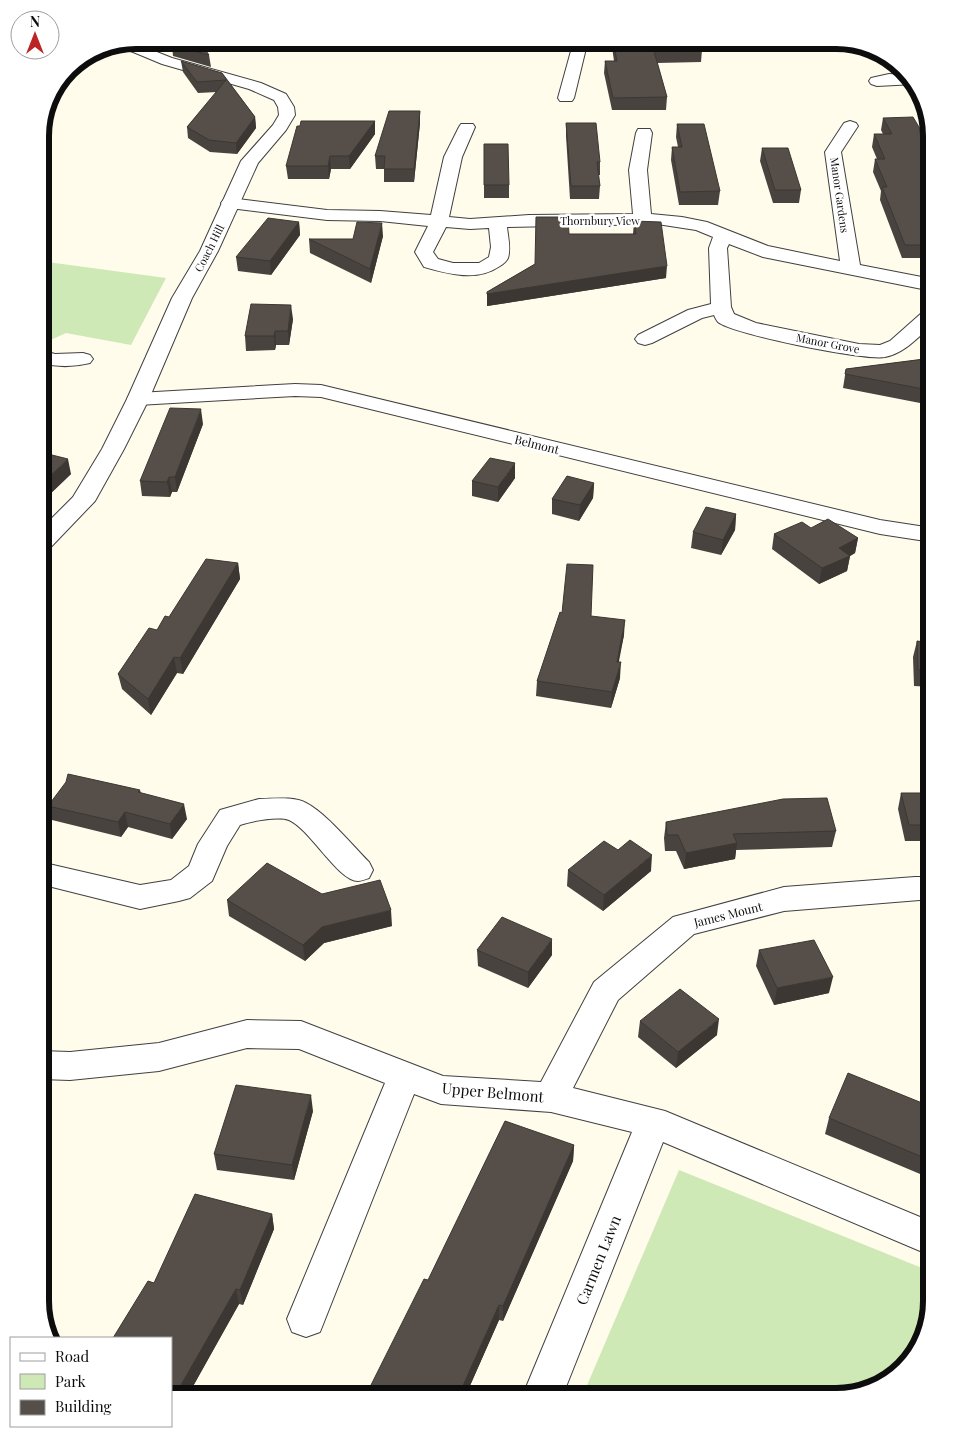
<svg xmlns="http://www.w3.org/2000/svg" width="972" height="1437" font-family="'Playfair Display',serif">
  <rect width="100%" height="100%" fill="#fffcec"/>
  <path fill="#cee9b6" d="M40,261L166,278L131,345L66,333L42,344H40Z
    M679,1170L932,1272V1301L919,1349L884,1384L836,1397H582Z"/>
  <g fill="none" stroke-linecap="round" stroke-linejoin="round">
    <g stroke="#404040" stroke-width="2">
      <path id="minor" d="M574,40H588L574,98L572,101H560L558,98Z
        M889,74L906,75L915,84L877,86L871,84L869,81L871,78Z
        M850,121L856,123L858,126L841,152L860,265L932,279V291L763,257L729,244L727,248L731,307L734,314L756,323L859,344L880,345L890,341L925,310L932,308V325C918,337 905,353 885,357C865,361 732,334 718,322C716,320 715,317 714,315L702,318L652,343L645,345L638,343L635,339L638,335L688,310L711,304L709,248L713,237L696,230L657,224L507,227C508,237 511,248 508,258C506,262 503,264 500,266C477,282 449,274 424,267L415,252L428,226L380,221L327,220L230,208L224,207L221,203L224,199L230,198L327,210L380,211L431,215L444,157L459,127L461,124H473L475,127L462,157L449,217L470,219L529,215L633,214L629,170L636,133L638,129H650L652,133L647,170L651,214L682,217L707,222L768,246L840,261L825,152L844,123ZM446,227L470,229L489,228L491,247L489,257L479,263H453L438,259L433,252Z
        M40,350L55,354L83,353L90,355L93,359L90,363C74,367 56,367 40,363Z
        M295,384L321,385L880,520L932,528V542L880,534L321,397L295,396L138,405L130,404L127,399L130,394L138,393Z
        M259,799C273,799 293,796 306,803C326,813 352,845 369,862L373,870L369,878C366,879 361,881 358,881C338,881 310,829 289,820C278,816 252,821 240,825L227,846L212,881L190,898L179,901L140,909L40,884V862L140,885L171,880L189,866L198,844L220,810Z
        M915,877H932V899L784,911L694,934L618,1000L573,1088L665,1111L932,1222V1256L663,1142L562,1397H522L632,1132L551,1112L441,1104L414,1094L320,1332L306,1337L292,1332L287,1319L385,1083L299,1049L247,1048L159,1071L70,1080L40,1079V1051L70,1052L159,1043L247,1020L301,1021L443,1076L541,1082L594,982L673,917L784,887Z"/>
    </g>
    <g stroke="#404040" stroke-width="2">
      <path id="tertiary" d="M129,41L172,58L261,83L286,94L294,107L295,115L286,130L258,163L218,251L192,298L149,399L124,449L95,501L49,549L40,551V530L73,497L102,449L127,399L172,298L200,251L241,161L273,125L279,115L278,107L274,100L249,89L162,64L114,44Z"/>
    </g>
    <use href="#minor" fill="#fff" fill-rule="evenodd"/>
    <use href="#tertiary" fill="#fff" fill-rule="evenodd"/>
  </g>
  <path fill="#49433f" d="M173,40H227L226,46H202L209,55L211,67L173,56L172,45Z
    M611,40H698L702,50L701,62L657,63L667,97L666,110H612L604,73L605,61H614Z
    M181,61L222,73L255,117L256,128L237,154L210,152L188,138L187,127L217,92L198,93L183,72Z
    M420,111V123L414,182H384V169H376L375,156Z
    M883,118L932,149V258H902L880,200L881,191L873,172L875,159H877L872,147L874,134H883L881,130Z
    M375,121V134L350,169H331L329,179H288L286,166Z
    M566,123L600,162V175H598L600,186L599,199H570L566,136Z
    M677,124L720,191L718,205H679L671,160L672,147H678L676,137Z
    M484,144L509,185V198H484Z
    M762,148L801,190L799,203H773L760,161Z
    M634,221L666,278L487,306V292L535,264L569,234H633Z
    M299,222L300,235L271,275L238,271L236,257Z
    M383,236L371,283L310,253L309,239H353Z
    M293,319L289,345H276L275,350L246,351L245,336Z
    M932,358L925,391L920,403L843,388L846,369Z
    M203,424L177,492H172L170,497L142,496L140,481Z
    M40,452L71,474L47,497L40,495Z
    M515,478L498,502L472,496V481Z
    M594,483L593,498L579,521L552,514V499Z
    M736,514L735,530L721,555L691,548L693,532Z
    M811,528L858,538L855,553L850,556L847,571L819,584L772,549L774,534Z
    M238,563L240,579L183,674L177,673L151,715L122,689L118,674L169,617Z
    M591,616L624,635L618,662L620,678L611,708L536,696L537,681Z
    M917,641L932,643V687L914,686L913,657Z
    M140,790L141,793L187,819L172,839L128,827L121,837L52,820L48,806Z
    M901,793H932V841H905L898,809Z
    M666,822L836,831L832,847L736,850L735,859L684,869L676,851H665L664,838Z
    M568,870L651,871L603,911L567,886Z
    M322,894L392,926L324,943L305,961L229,916L227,900Z
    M477,950L552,955L528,988L478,966Z
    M759,950L829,993L774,1005L756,966Z
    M640,1021L717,1035L676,1068L638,1037Z
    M932,1107V1179L825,1134L829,1118Z
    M313,1111L294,1180L217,1170L214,1154Z
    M574,1145L573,1161L503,1321L499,1320L465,1397H365L428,1280Z
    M272,1214L274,1229L243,1305L239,1304L187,1397H171V1338L154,1283Z"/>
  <path fill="#3c3733" d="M420,111V123L414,182V169Z
    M255,117L256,128L237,154L236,143Z
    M375,121V134L350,169L349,156Z
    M330,156L331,169L329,179L328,166Z
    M299,222L300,235L271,275L270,261Z
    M382,223L383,236L371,283L370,269Z
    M667,266L666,278L487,306V294Z
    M291,305L293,319L289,345L288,331Z
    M275,331L276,345L275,350L274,336Z
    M932,376V390L925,391L920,403L923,389L928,377Z
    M201,409L203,424L177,492L175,477Z
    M68,459L71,474L47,497L44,482Z
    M515,463V478L498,502V487Z
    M169,477L172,492L170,497L167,482Z
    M594,483L593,498L579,521L580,505Z
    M736,514L735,530L721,555L723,540Z
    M858,538L855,553L850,556L847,571L819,584L822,568L839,548Z
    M238,563L240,579L183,674L180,658Z
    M625,620L624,635L616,677L617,662Z
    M174,657L177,673L151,715L148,699Z
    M621,662L620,678L611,708L612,692Z
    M184,804L187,819L172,839L170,824Z
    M125,812L128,827L121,837L118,822Z
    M737,843L735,859L684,869L686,853Z
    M652,855L651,871L603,911L604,895Z
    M391,910L392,926L324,943L305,961L303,945L322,927Z
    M48,922L52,938L40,954V932Z
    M552,939V955L528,988V972Z
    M833,977L829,993L774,1005L777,988Z
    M719,1019L717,1035L676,1068L678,1052Z
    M311,1095L313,1111L294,1180L292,1165Z
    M574,1145L573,1161L503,1321V1306Z
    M272,1214L274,1229L243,1305L240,1290Z
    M236,1289L239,1304L187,1397H179L177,1392Z
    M499,1305V1320L465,1397H458Z"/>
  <path fill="#554e49" stroke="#3c3733" d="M173,40H198L209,55L172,45Z
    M613,40H698L702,50L654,51L667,97L613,98L605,61H617Z
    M181,61L222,73L255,117L236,143L209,140L187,127L226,80L197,82Z
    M389,111H420L414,169H384L385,156H375Z
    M913,117L932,149V245H905L882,187H887L875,159H885L874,134H892L883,118Z
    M301,121H375L349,156H330L328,166H286L297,126H300Z
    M566,123H596L600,162H597L600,186H571Z
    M677,124H704L720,191L680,192L672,147H682Z
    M484,144H508L509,185H484Z
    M762,148H788L801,190H775Z
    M536,217H568L569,234H636L634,221L661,222L667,266L487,294V292L535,264Z
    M268,218L299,222L270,261L236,257Z
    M357,222L382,223L370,269L309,239H353Z
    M251,304L291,305L288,331H275L274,336H245Z
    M932,358V376L928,377L923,389L845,374L846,369Z
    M170,408L201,409L175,477H169L167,482L140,481Z
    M40,452L68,459L44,482L40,481Z
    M490,458L515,463L498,487L472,481Z
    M567,476L594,483L580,505L552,499Z
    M706,507L736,514L723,540L693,532Z
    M828,519L858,538L839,548L850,556L822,568L774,534L802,522L811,528Z
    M206,559L238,563L180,658L174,657L148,699L118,674L149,628L157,630L165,616L169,617Z
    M567,564L593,565L591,616L625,620L617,662H621L612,692L537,681L560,612L562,613Z
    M917,641L932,643V671L918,670Z
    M68,774L140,790L138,792L184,804L170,824L125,812L118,822L48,806L66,782Z
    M901,793H932V825H909Z
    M827,798L836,831L733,834L737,843L686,853L678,835H667L666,822L783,799Z
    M630,840L652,855L604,895L568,870L604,841L618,850Z
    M267,863L322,894L380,880L391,910L322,927L303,945L227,900Z
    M502,917L552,939L528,972L477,950Z
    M40,919L48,922L40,932Z
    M814,940L833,977L777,988L759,950Z
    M680,989L719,1019L678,1052L640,1021Z
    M848,1073L932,1107V1161L829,1118Z
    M236,1085L311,1095L292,1165L214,1154Z
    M505,1121L574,1145L503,1306L499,1305L458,1397H365L424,1279L428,1280Z
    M195,1194L272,1214L240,1290L236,1289L177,1392L171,1390V1338H113L148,1281L154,1283Z"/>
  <g text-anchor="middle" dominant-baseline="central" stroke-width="5" stroke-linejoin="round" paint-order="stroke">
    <g font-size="11" fill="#0d0d0d" stroke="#fff">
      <text transform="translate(840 195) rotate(82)">Manor Gardens</text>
      <text x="600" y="220">Thornbury View</text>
      <text transform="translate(209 248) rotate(-63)">Coach Hill</text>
      <text transform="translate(828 343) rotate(11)">Manor Grove</text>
    </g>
    <g font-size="12" fill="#0d0d0d" stroke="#fff">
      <text transform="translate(537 444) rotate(14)">Belmont</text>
      <text transform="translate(728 914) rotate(-14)">James Mount</text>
    </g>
    <g font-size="15" fill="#0d0d0d" stroke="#fff">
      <text transform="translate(493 1092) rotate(5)">Upper Belmont</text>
      <text transform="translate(598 1260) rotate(-68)">Carmen Lawn</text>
    </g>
  </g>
  <path d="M0 0H972V1437H0ZM136 49H836A87 87 0 0 1 923 136V1301A87 87 0 0 1 836 1388H136A87 87 0 0 1 49 1301V136A87 87 0 0 1 136 49Z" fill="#fff" fill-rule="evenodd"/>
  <path fill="none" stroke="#0d0d0d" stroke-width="6" d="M136 49H836A87 87 0 0 1 923 136V1301A87 87 0 0 1 836 1388H136A87 87 0 0 1 49 1301V136A87 87 0 0 1 136 49Z"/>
  <rect x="10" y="1337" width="162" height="90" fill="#ffffff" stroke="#9e9e9e"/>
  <rect x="20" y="1353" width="25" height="8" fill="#ffffff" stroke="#9e9e9e"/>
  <text x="55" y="1362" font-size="15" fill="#0d0d0d">Road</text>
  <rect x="20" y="1374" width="25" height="15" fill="#cee9b6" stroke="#9e9e9e"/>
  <text x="55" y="1387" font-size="15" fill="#0d0d0d">Park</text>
  <rect x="20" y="1400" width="25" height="15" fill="#554e49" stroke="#9e9e9e"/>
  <text x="55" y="1412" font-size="15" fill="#0d0d0d">Building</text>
  <g transform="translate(35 35)"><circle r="24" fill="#ffffff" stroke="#9e9e9e"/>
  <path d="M0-4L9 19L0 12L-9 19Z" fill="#bc2526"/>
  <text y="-8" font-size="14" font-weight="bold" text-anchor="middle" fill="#0d0d0d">N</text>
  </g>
</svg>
